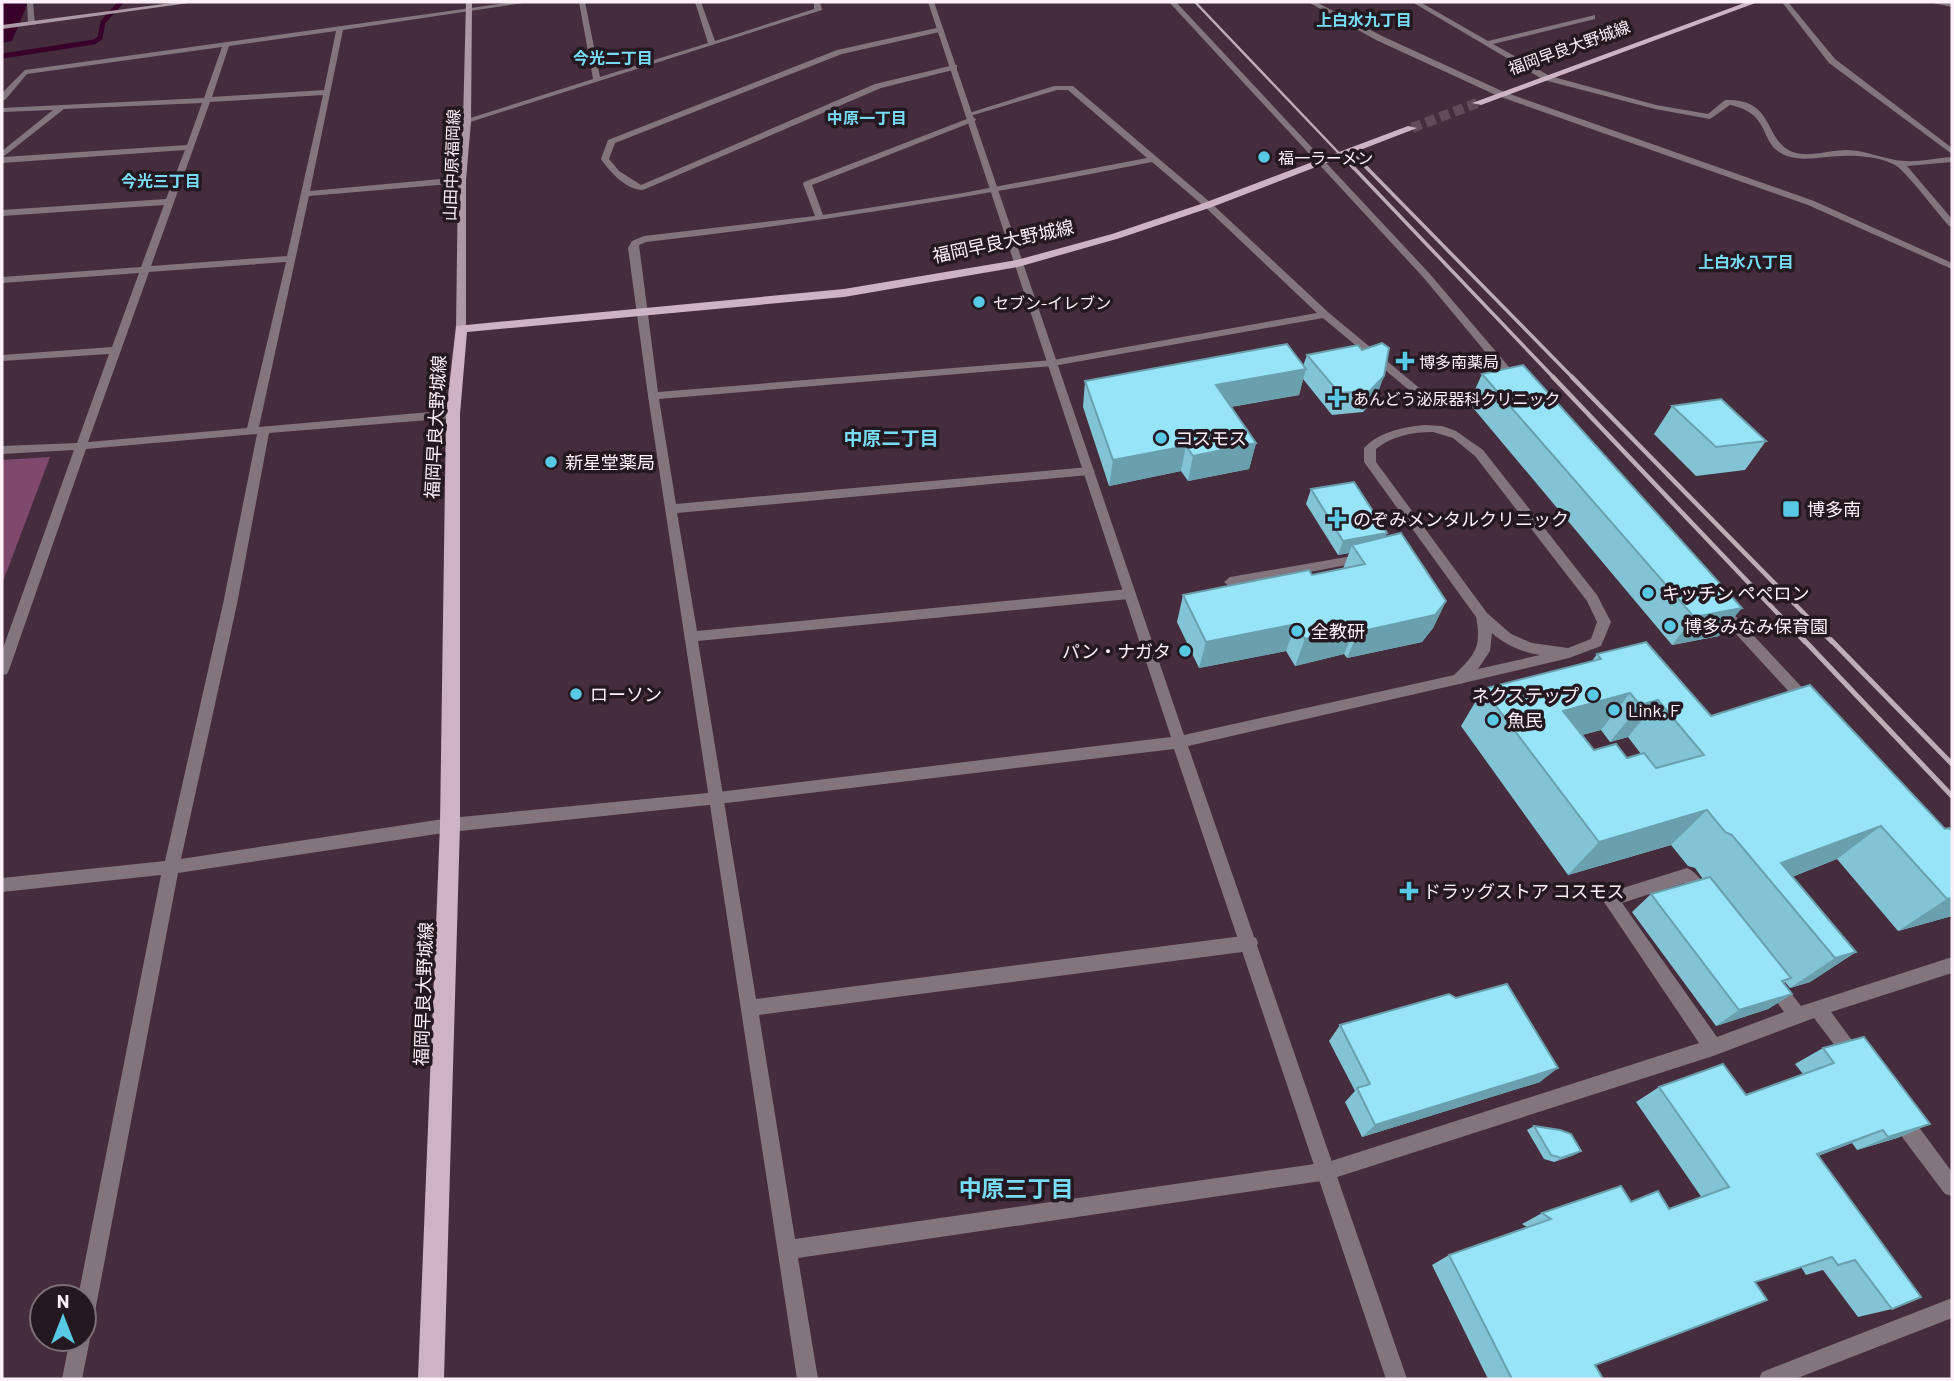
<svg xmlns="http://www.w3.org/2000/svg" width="1954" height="1381" font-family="Barlow,'Noto Sans JP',sans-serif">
  <rect width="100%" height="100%" fill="#462d3d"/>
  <path fill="#7e496d" d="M50,457L2,584V460Z"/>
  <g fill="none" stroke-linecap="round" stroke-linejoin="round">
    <path stroke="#38002a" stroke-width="5" d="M2,56L94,42L100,38L103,22L121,2"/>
    <path fill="#38002a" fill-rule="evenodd" d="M2,2H25L27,5L12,41L2,43Z"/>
    <path stroke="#624a59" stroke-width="10" stroke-dasharray="10 5" stroke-linecap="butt" d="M1412,128L1477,103"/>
    <path fill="#82757d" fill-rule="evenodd" d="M27,2H33L35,25L28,23Z
      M514,2H530L343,30L310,191L462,177L466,180L462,183L309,196L259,427L453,410L459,414L453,418L269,433L237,604L181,859L450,818L455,820L458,825L455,830L450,832L178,873L94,1317L91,1324L84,1327V1297H78L161,875L2,892V878L165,861L223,604L257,434L86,449L9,670L7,674L2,675V651L74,450L2,454V446L77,443L109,354L2,361V355L112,347L139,273L2,283V277L141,267L164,205L2,216V210L166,199L185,150L2,163V151L53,110L2,112V108L204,98L222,47L27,74L5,100H2V93L25,70ZM336,31L324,90L212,97L229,46ZM323,95L287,256L151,266L210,102ZM202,103L187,145L3,157L64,109ZM286,262L247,428L88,442L149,272Z
      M579,2H585L600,77L708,43L695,2H701L715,41L814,9V2H820L822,10L464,124V120L593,79Z
      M1412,2H1420L1488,41L1595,15V19L1493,44L1550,76L1656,105L1708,114L1725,100C1776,98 1763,141 1793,152C1809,158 1829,150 1846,150C1866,150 1885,160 1904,161C1920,162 1936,158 1952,157V162L1907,166L1952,219V227L1949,226C1939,215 1905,170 1895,165C1881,157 1857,155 1841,156C1824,156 1805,162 1787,156C1757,145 1774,114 1730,105L1710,119L1655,109L1544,80Z
      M1782,2H1788L1835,59L1952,148V154L1829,63Z
      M1928,2L1952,3V7Z
      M941,27L944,31L842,54L615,143L609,159L619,171L641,185L875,84L954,65H957V69L881,88L643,190C626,190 610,172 601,159L608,140L837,50Z
      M1054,86H1073L1211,203L1329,313L1423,391L1445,395L1492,387L1497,390L1496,392C1469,399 1442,407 1415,395L1323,318L1053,366L659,399L676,504L1089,467L1095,471L1089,475L677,513L697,631L1129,589L1136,594L1129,599L698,641L756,999L1250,935L1256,938L1258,943L1256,948L1250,951L759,1015L795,1239L1328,1162L1699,1043L1602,899L1604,894L1610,892L1687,868C1697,872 1707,887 1712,897L1710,902L1704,904L1698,902L1684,883L1622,903L1717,1037L1784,1012L1764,984L1767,978L1773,976L1779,978L1801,1006L1952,957V973L1831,1012L1860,1051L1863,1057L1860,1063L1854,1066L1848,1063L1814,1018L1713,1056L1328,1180L798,1258L818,1379H797L648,396L628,248L632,241L644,236L815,216L803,184L804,182L972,117L976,119L975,121L812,185L823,215L963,193L1147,158L1068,90H1057L970,116L966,114ZM1152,162L1205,207L1317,313L1053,360L658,392L639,245L646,242C816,223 984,196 1152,162Z
      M1424,425L1442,426L1456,431L1483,450L1597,595L1611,622L1601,646L1569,658L1459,684L1454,683L1452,679L1454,675C1475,655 1482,647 1476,617L1364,462V448C1379,432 1403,427 1424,425ZM1433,432L1453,438L1475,456L1587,601L1597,622L1591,639L1568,648L1532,643L1511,634L1487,613L1376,462V449C1392,436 1412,432 1433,432ZM1492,633C1505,645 1522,652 1540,655L1478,669L1490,651Z
      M1364,554L1370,558L1368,561L1230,587L1224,582L1230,577Z
      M1900,1109L1907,1111L1952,1172V1196L1945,1194L1893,1125L1891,1118L1893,1111Z
      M1952,1298V1318L1795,1379H1759L1762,1372Z
      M84,1330L87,1332L90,1339L82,1379H62L70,1339H84Z"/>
    <path fill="#82757d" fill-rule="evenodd" d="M928,2H934L1184,735L1459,674L1464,675L1466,679L1464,683L1459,684L1188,746L1407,1379H1386L1174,749L718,804L450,832L445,830L442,825L445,820L450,818L718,792L1171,737Z
      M1169,2H1176L1429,273L1521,381V385H1513L1423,277Z
      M1308,2H1316L1382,36L1504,92L1814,201L1952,263V269L1808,205L1498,96L1376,40Z
      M1718,601L1723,603L1812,698L1814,702L1812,706H1802L1713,609L1711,606L1713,603Z"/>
    <path fill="#ad98a5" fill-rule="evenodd" d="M179,2H196L2,29V25Z
      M466,2H472L471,122L466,180V329L461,332L456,329L458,180L463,122Z"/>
    <path fill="#ceb3c4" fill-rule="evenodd" d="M1747,2H1758L1481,105L1472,103Z
      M1408,126L1417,128L1212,207L1120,238L1018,267L844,297L467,332L460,414V825L444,1379H418L440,825L446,414L456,326L844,289L1017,260L1112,234L1204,203Z"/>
    <path stroke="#beacb7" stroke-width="2.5" d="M1195,2L1354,169
      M1356,157L1368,169"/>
    <path stroke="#beacb7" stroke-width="3.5" d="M1353,167L1555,379
      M1366,167L1574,379"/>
    <path stroke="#beacb7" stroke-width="4.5" d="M1553,377L1805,642
      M1572,377L1832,642"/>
    <path stroke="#beacb7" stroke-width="5" d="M1804,640L1952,796
      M1831,640L1952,764"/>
  </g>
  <path fill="#82c4d6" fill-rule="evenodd" d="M1358,345L1376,398L1363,412L1332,415L1303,379L1299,395L1231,407L1256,443L1249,469L1188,481L1181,471L1109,486L1083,407L1085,381L1303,366L1307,355Z
    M1482,374L1719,636L1672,645L1469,403Z
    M1672,406L1766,441L1745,470L1696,476L1654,434Z
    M1311,489L1385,537L1446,601L1433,628L1422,642L1347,658L1344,654L1295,666L1286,651L1199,668L1177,622L1183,595L1312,575L1343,569L1349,553L1338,555L1306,504Z
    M1597,654L1711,716L1945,829L1952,916L1898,931L1837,859L1792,877L1856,952L1810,982L1790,988L1785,982L1784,983L1792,994L1768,1009L1716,1026L1632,912L1651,894L1703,879L1695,868L1688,866L1671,845L1568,875L1461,726L1483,689L1592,661ZM1601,730L1610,742L1628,737L1641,754L1627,758L1594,750L1582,735Z
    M1340,1025L1540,1082L1362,1137L1345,1102L1355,1091L1329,1041Z
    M1823,1048L1930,1124L1897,1138L1857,1150L1852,1143L1818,1156L1892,1309L1858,1317L1823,1270L1806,1275L1801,1267L1755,1282L1595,1365L1601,1379H1488L1432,1265L1449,1255L1527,1227L1522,1224L1542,1213L1631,1202L1669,1209L1702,1198L1636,1102L1659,1087L1746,1095L1803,1074L1795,1064Z
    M1534,1126L1581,1151L1574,1155L1554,1162L1544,1159L1527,1130Z"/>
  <path fill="#6aa0ae" d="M1306,369L1299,395L1211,410L1216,385Z
    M1384,376L1376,398L1363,412L1370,391Z
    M1256,443L1249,469L1188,481L1193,456Z
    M1186,446L1181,471L1109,486L1113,460Z
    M1387,533L1381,548L1352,545L1349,553L1338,555L1343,541Z
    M1446,601L1433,628L1422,642L1347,658L1358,632Z
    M1742,608L1719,636L1672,645L1694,617Z
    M1296,624L1286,651L1199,668L1206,642Z
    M1356,627L1344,654L1295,666L1305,639Z
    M1630,693L1601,730L1536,747L1563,711Z
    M1658,700L1628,737L1610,742L1640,705Z
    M1707,810L1671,845L1568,875L1599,842Z
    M1881,826L1837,859L1773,884L1781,863Z
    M1952,898V916L1898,931L1947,899Z
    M1856,952L1810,982L1790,988L1835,958Z
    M1792,994L1768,1009L1716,1026L1739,1010Z
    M1558,1068L1540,1082L1362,1137L1375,1125Z
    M1930,1124L1897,1138L1857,1150L1888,1137Z
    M1883,1130L1852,1143L1787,1167L1817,1154Z
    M1581,1151L1574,1155L1554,1162L1561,1158Z"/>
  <path fill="#97e4f9" stroke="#6aa0ae" stroke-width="2" fill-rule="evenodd" d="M1382,343L1389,348L1384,376L1370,391L1339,393L1307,355L1358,345L1362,350Z
    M1287,344L1306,369L1216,385L1256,443L1193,456L1186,446L1113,460L1085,381Z
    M1523,365L1742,608L1694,617L1482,374Z
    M1721,399L1766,441L1716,447L1672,406Z
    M1354,482L1387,533L1343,541L1311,489Z
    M1401,533L1446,601L1435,615L1358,632L1356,627L1305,639L1296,624L1206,642L1183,595L1309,570L1312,575L1365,564L1352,545Z
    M1646,642L1711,716L1810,685L1945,829L1949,828L1952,831V898L1947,899L1881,826L1781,863L1856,952L1835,958L1732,835L1725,832L1707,810L1599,842L1483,689L1601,659L1597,654ZM1630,693L1640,705L1658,700L1704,755L1656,768L1644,753L1627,758L1616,744L1594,750L1563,711Z
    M1710,877L1791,978L1782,981L1792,994L1739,1010L1651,894Z
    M1507,984L1558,1068L1375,1125L1357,1088L1370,1084L1340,1025L1449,994L1456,998Z
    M1864,1037L1930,1124L1888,1137L1883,1130L1817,1154L1921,1297L1892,1309L1855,1260L1838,1265L1832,1257L1755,1282L1767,1300L1595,1365L1603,1379H1512L1449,1255L1551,1219L1542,1213L1621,1186L1631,1202L1658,1191L1669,1209L1729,1187L1659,1087L1723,1064L1746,1095L1834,1063L1823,1048Z
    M1534,1126L1560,1130L1571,1134L1581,1151L1561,1158L1551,1155Z"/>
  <g fill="#58c8e4" stroke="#251921" stroke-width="2.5">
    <circle cx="1264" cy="157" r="7"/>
    <circle cx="979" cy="302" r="7"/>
    <path d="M1401.5 350.5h7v7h7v7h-7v7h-7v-7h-7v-7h7z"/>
    <path d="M1333.5 387.5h7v7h7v7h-7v7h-7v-7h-7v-7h7z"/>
    <circle cx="1161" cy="438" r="7"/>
    <circle cx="551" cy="462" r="7"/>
    <rect x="1782" y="500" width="18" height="18" rx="3.5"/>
    <path d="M1333.5 508.5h7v7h7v7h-7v7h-7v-7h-7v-7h7z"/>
    <circle cx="1648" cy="593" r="7"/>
    <circle cx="1670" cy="626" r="7"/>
    <circle cx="1297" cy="631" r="7"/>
    <circle cx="1185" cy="651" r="7"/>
    <circle cx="576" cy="694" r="7"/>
    <circle cx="1593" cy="695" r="7"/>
    <circle cx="1614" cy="710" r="7"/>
    <circle cx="1493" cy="720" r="7"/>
    <path d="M1405.5 880.5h7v7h7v7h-7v7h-7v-7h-7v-7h7z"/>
  </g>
  <g text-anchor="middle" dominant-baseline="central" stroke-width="7" stroke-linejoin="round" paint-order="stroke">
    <g font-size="16" font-weight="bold" fill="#78dcf5" stroke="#251921">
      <text x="1364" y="19">上白水九丁目</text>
      <text x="613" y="57">今光二丁目</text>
      <text x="867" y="117">中原一丁目</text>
      <text x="161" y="180">今光三丁目</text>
      <text x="1746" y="261">上白水八丁目</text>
    </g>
    <g font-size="16" fill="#fef0f9" stroke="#251921">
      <text transform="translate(1569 47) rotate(-20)">福岡早良大野城線</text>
      <text transform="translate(451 165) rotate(-88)">山田中原福岡線</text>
    </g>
    <g font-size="16" fill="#fef0f9" stroke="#251921" text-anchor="start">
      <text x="1278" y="157">福一ラーメン</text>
      <text x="993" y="302">セブン-イレブン</text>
      <text x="1419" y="361">博多南薬局</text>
      <text x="1353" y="398">あんどう泌尿器科クリニック</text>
    </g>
    <g font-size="18" fill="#fef0f9" stroke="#251921">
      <text transform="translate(1003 241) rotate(-12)">福岡早良大野城線</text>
      <text transform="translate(435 427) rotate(-87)">福岡早良大野城線</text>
      <text transform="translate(423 994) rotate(-88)">福岡早良大野城線</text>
    </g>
    <g font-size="18" fill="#fef0f9" stroke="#251921" text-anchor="start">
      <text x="1175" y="438">コスモス</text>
      <text x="565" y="462">新星堂薬局</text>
      <text x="1807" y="509">博多南</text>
      <text x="1353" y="519">のぞみメンタルクリニック</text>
      <text x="1662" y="593">キッチン ペペロン</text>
      <text x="1684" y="626">博多みなみ保育園</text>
      <text x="1311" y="631">全教研</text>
      <text x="1171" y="651" text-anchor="end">パン・ナガタ</text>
      <text x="590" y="694">ローソン</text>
      <text x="1579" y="695" text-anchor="end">ネクステップ</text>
      <text x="1628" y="710">Link. F</text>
      <text x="1507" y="720">魚民</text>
      <text x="1423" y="891">ドラッグストア コスモス</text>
    </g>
    <g font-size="19" font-weight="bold" fill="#78dcf5" stroke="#251921">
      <text x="891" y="437">中原二丁目</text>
    </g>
    <g font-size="23" font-weight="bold" fill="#78dcf5" stroke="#251921">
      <text x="1016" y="1188">中原三丁目</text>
    </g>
  </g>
  <rect width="1954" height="1381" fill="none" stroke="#fef0f9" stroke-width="7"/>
  <g transform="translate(63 1318)"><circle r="33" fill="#251921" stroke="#7c6f77" stroke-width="2"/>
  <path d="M0-5L12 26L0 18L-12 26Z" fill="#58c8e4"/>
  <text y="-10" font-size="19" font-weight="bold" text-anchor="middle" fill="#fef0f9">N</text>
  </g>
</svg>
